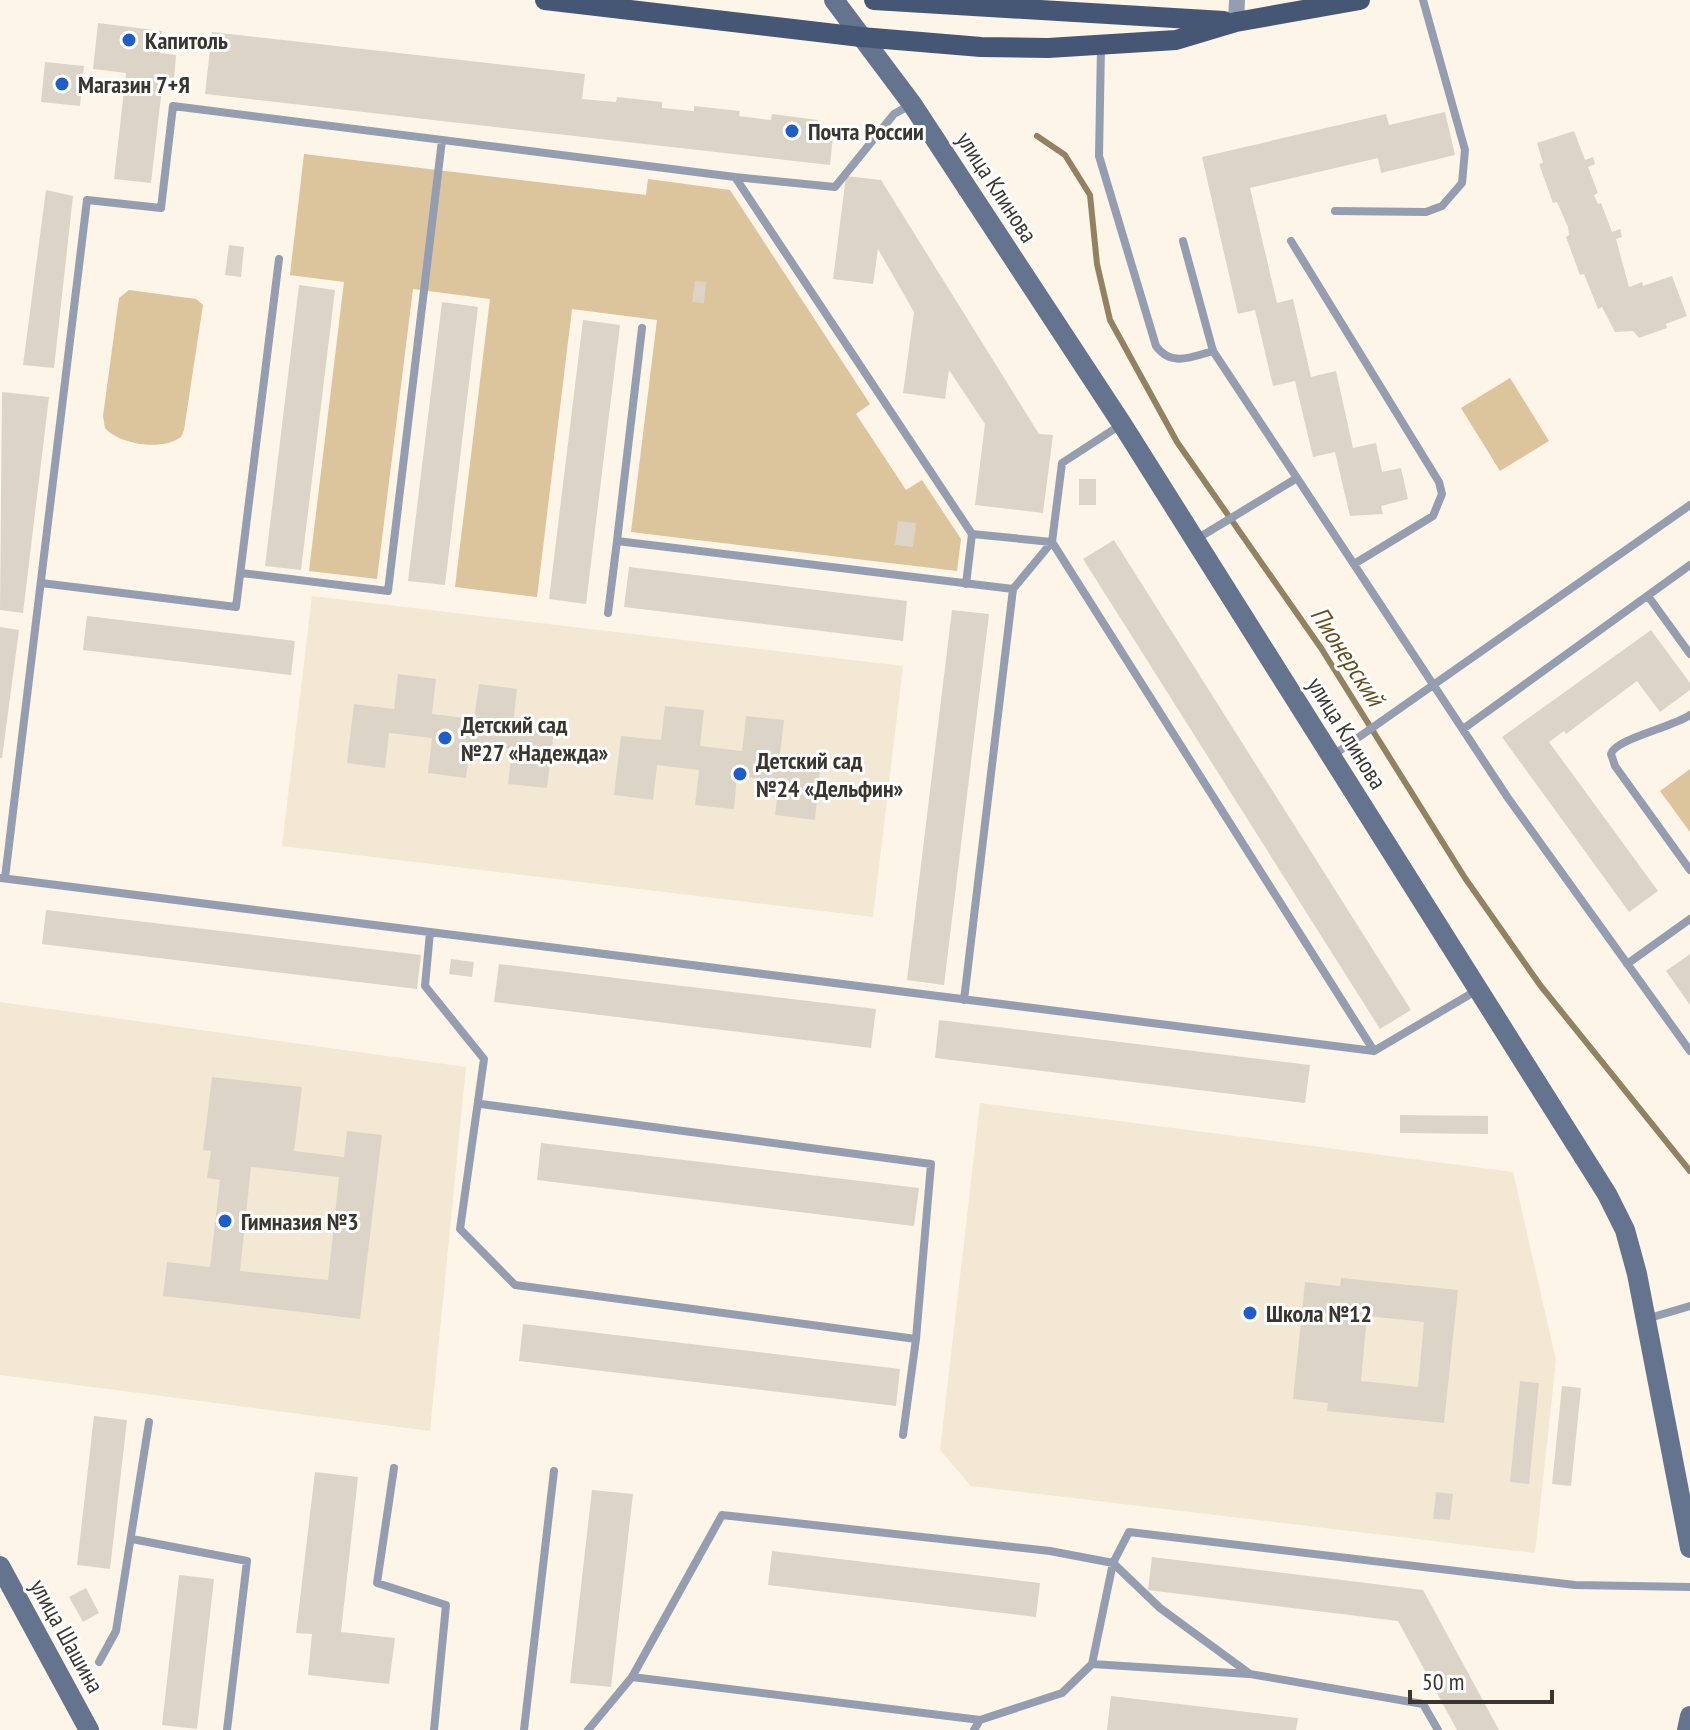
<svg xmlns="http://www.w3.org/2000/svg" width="1690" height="1730" font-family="'PT Sans Narrow',sans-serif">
  <rect width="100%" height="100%" fill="#fdf5e7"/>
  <path fill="#f3e8d4" d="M312,596L903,666L873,917L282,846Z
    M0,1002L466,1067L430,1431L0,1375Z
    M980,1103L1513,1172L1556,1360L1535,1553L971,1486L940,1450Z"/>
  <path fill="#dcc49c" d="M304,154L646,195L648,179L730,190L870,404L856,414L906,490L922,480L961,539L957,571L631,532L657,320L572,309L537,597L455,587L490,299L413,289L377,579L309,571L344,282L290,275Z
    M129,290L196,299L203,305L184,430L181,437C163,451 120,445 105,428L103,416L119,298Z
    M1510,378L1549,441L1500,471L1461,408Z
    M1690,769V832L1660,791Z"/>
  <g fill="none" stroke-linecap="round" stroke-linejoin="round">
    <path stroke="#938262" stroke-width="6" d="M1037,136L1065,155L1090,195L1097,264L1110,320L1177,442L1321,648L1465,878L1540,985L1690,1171"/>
  </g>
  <path fill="#dcd5c7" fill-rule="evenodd" d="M98,23L162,31L160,53L176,55L173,89L162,88L151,183L114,179L126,73L93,69Z
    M212,32L585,74L582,99L616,102L617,97L662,102V108L694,111V106L740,111L739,116L771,120L772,114L818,120L817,125L834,127L830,165L205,94Z
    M45,62L84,66L80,106L41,102Z
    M1445,112L1455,155L1381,173L1378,158L1250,188L1277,303L1293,299L1311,377L1336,371L1353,448L1376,443L1382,472L1401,468L1408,499L1381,506L1383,514L1350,516L1335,452L1313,457L1295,381L1273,386L1255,310L1238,314L1202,157L1386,114L1389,125Z
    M1574,131L1585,160L1593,157L1595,164L1588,167L1598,193L1594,195L1598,204L1601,203L1612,232L1620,229L1622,237L1616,239L1629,287L1642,282L1643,286L1672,276L1687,316L1666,324L1667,328L1639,338L1633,331L1615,332L1602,307L1598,309L1584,274L1580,275L1566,237L1569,235L1568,227L1557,202L1553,203L1539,164L1543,163L1537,143Z
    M846,176L881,180L1039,434L1053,435L1043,513L975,505L985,424L949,370L945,399L903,393L914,312L878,249L873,284L833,279Z
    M46,190L73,196L54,368L23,365Z
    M229,245L244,247L241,277L225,275Z
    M695,281L706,282L704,303L692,302Z
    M299,285L335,290L301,570L265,566Z
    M442,302L478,307L445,585L408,581Z
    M583,320L620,325L586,604L549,599Z
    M2,392L49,397L23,613L0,610Z
    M1079,479H1096V505H1079Z
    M898,521L916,523L913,547L895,545Z
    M1114,540L1411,1010L1380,1029L1083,559Z
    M629,567L907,601L903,641L624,607Z
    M952,610L989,614L944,985L907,980Z
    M87,616L295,641L291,675L83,650Z
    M0,627L19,630L2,758H0Z
    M1651,630L1690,683V690L1660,712L1637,681L1566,734L1564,731L1549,742L1658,891L1629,912L1502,737Z
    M398,674L436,679L432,714L474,719L479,684L517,689L513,724L554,730L547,788L508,784L512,749L470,744L466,778L428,773L432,738L389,733L385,768L347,763L354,704L394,709Z
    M665,706L704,710L700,746L742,751L746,716L784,720L780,756L821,761L815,820L775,815L779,781L737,776L734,809L695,805L699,770L657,765L653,800L614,795L621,736L661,740Z
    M46,910L421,955L417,989L42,944Z
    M1690,954V1005L1666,971Z
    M451,959L474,962L472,977L449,974Z
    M499,964L876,1009L871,1048L494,1002Z
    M939,1020L1310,1065L1305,1103L935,1058Z
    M212,1077L302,1087L294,1151L344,1157L347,1131L382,1135L360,1319L163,1296L167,1262L210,1267L220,1180L207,1178L211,1151L203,1150ZM251,1167L339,1177L328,1280L240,1271Z
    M1400,1115L1488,1116V1134L1400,1133Z
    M541,1143L919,1188L914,1226L537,1180Z
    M1341,1278L1458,1290L1444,1423L1327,1411L1328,1403L1293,1399L1305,1282L1340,1286ZM1367,1316L1424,1322L1418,1387L1361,1381Z
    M523,1324L900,1369L896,1406L519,1361Z
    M1520,1381L1539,1383L1529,1484L1510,1482Z
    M1562,1386L1581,1388L1571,1486L1552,1484Z
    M94,1416L127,1420L110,1569L77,1565Z
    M315,1472L358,1477L341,1632L395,1638L389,1684L308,1675L312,1634L296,1633Z
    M592,1490L633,1494L611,1687L570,1683Z
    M1436,1492L1453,1494L1450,1520L1433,1519Z
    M772,1551L1040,1583L1036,1617L768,1585Z
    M1152,1557L1423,1590L1499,1730H1457L1398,1621L1148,1590Z
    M179,1575L214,1579L197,1729L162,1725Z
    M86,1588L99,1613L83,1622L69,1597Z
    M1111,1696L1298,1718L1296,1730H1107Z"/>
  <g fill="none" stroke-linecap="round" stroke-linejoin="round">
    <path stroke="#949eb0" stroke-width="8" d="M1101,47L1099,156L1156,346C1171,367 1192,357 1213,351
      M735,177L835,187L894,114L912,104
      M1335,211L1426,212L1442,206L1462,183L1465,150L1423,0
      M1183,241L1213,351L1297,478
      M1291,241L1439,482L1442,494L1433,516L1354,564
      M972,534L1052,542L1062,463L1122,424
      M1195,540L1297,478L1508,798L1690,1051
      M617,541L642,328
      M241,573L388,591L442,140
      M41,583L236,607L279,259
      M1648,596L1690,654
      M608,613L617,541L1013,589
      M1690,715C1673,727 1615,739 1611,754L1615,766L1690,870
      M1463,729L1690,565
      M1332,756L1690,505
      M1,878L1374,1051L1479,989
      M5,878L87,200L161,208L173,106L735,177L972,534L966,584
      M430,932L425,986L484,1059L460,1229L515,1285L916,1339
      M1627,964L1690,919
      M964,1000L1013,589L1052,542L1374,1051
      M481,1104L931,1164L916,1339L903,1435
      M1646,1319L1690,1306
      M394,1468L377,1583L446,1605L434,1730
      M132,1539L247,1561L227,1730
      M99,1662L116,1631L149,1422
      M1092,1664L1249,1674
      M632,1677L722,1515L1050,1551L1113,1563L1160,1608L1250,1674L1423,1704L1438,1730
      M524,1730L554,1471
      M588,1730L632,1677L980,1720
      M974,1730L980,1720L1062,1693L1092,1664L1113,1563L1129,1532L1575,1585L1690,1587"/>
    <path stroke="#949eb0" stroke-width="16" d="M1236,22L1237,0"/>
    <path stroke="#65748e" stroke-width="20" d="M834,0L912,104L1122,424L1607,1194L1625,1230L1637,1274L1690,1548
      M0,1566L89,1730
      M1687,1730L1690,1716"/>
    <path stroke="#455775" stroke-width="20" d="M545,0L861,37L981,47L1048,48L1176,40L1236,22L1360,0
      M874,0L1224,21"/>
  </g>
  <g fill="#1f5dca" stroke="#fff" stroke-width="3">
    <circle cx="129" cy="40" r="8"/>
    <circle cx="62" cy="84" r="8"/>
    <circle cx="792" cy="131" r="8"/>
    <circle cx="445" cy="738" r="8"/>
    <circle cx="740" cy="774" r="8"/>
    <circle cx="225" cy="1221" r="8"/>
    <circle cx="1250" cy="1313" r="8"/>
  </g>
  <g text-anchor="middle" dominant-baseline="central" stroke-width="6" stroke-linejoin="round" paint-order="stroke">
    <g font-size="24" font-weight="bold" fill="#393630" stroke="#fff" text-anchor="start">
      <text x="145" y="40">Капитоль</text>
      <text x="78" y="84">Магазин 7+Я</text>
      <text x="808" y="131">Почта России</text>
      <text x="461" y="724">Детский сад<tspan x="461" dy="28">№27 «Надежда»</tspan></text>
      <text x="756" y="760">Детский сад<tspan x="756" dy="28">№24 «Дельфин»</tspan></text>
      <text x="241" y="1221">Гимназия №3</text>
      <text x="1266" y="1313">Школа №12</text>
    </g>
    <g font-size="24" fill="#393630" stroke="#fff">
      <text transform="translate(997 187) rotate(57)">улица Клинова</text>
      <text transform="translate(1347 733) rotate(58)">улица Клинова</text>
      <text transform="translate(67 1636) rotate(61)">улица Шашина</text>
    </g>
    <g font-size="26" font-style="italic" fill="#684e1c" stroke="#fff">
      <text transform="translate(1348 656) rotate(57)">Пионерский</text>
    </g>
  </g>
  <path d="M1410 1690v12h142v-12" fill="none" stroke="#393630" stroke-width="4"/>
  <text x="1422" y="1690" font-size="24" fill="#393630" stroke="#ffffff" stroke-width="6" paint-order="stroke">50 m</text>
</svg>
